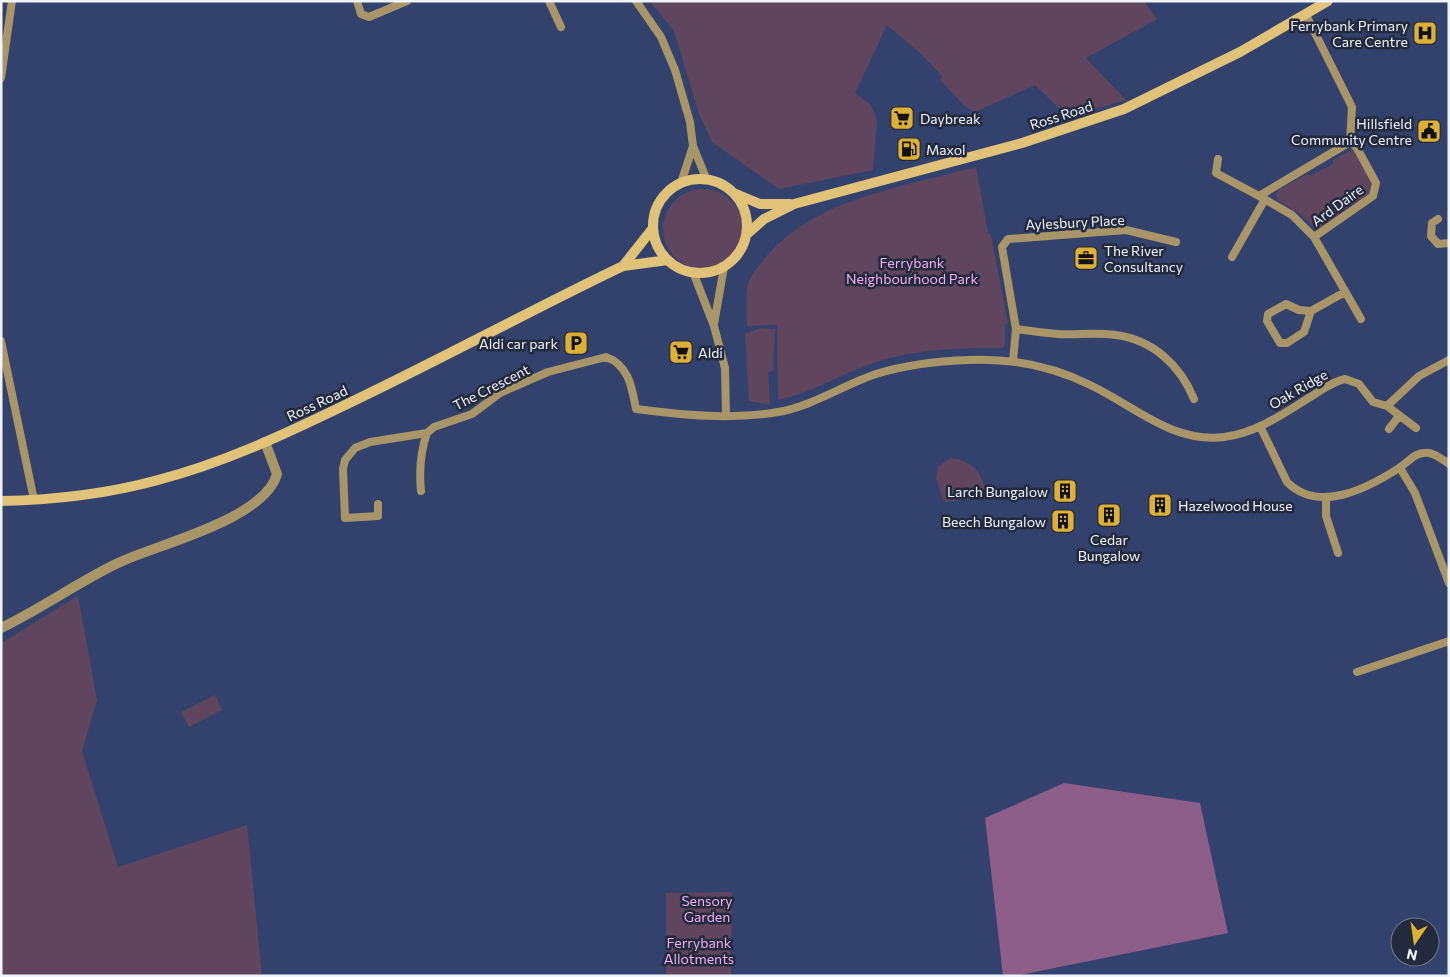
<svg xmlns="http://www.w3.org/2000/svg" width="1450" height="977" font-family="Commissioner,sans-serif">
  <rect width="100%" height="100%" fill="#33426d"/>
  <path fill="#60455e" d="M649,1H1144L1157,19L1086,58L1126,100L1068,117L1035,85L975,112L965,106L940,80L943,77L920,53L887,25L855,93L871,105L877,121L873,170L779,189L712,142L699,114L674,31Z
    M1352,150L1358,153L1369,178H1371L1372,192L1339,213L1340,217L1321,229H1316L1300,214L1279,201L1276,196L1278,190L1307,174L1310,176L1333,164V160Z
    M976,167L988,233L991,235L1008,324L1005,325V344L1003,348C956,348 908,349 863,367C834,378 808,394 778,400L777,325L747,326C747,312 744,294 749,281C752,273 759,266 764,259C815,198 903,187 976,167Z
    M663 229a40 40 0 1 1 80 0a40 40 0 1 1-80 0Z
    M760,328L775,329L773,370L768,373L770,405L749,401L745,334Z
    M951,458C972,461 981,471 985,490L980,498L944,502L936,478L938,466Z
    M78,596L97,700L82,751L118,867L247,825L262,976H1V643Z
    M215,695L222,710L189,727L181,712Z
    M732,892L731,976H666V893Z"/>
  <path fill="#8c5e89" d="M1064,783L1200,803L1228,933L1015,976H1003L985,818Z"/>
  <g fill="none" stroke-linecap="round" stroke-linejoin="round">
    <path stroke="#a89668" stroke-width="8" d="M357,1L361,14L369,17L407,1
      M549,1L561,27
      M636,1L661,37L675,70L690,122L693,146L706,178
      M1306,15L1352,107L1350,142L1357,148L1376,183L1373,196L1314,237L1292,215L1259,196L1350,142
      M1,78L12,1
      M1218,159L1216,173L1259,196
      M681,183L693,146
      M1438,219L1432,223L1431,236L1438,244L1449,243
      M1314,237L1361,319
      M1232,257L1265,199
      M693,272L714,326L725,368L726,415
      M1311,311L1299,310L1286,304L1268,314L1267,321L1280,343H1287L1304,332L1311,311L1345,292
      M714,324L724,267
      M1016,329C1030,331 1044,333 1058,334C1077,335 1097,332 1116,335C1153,340 1180,365 1194,399
      M1,341L34,500
      M1013,361L1016,329L1002,247L1008,239L1126,230L1176,242
      M1387,406L1419,376L1449,360
      M1260,426L1287,482C1319,514 1368,488 1399,468C1409,462 1415,451 1429,453C1436,454 1443,460 1449,464
      M1389,429L1399,416
      M1400,468L1415,493L1449,583
      M421,491C419,471 420,453 427,433
      M1326,499V516L1338,553
      M378,504V516L345,518L343,469L345,460L355,448L370,442L427,433L434,427L472,414L500,393L548,372L606,357C629,365 632,388 636,409C682,415 732,420 778,412C813,406 843,385 876,374C905,365 939,361 969,360C1011,358 1052,366 1090,385C1135,406 1171,443 1224,437C1258,433 1287,411 1315,394C1325,388 1334,381 1345,379L1359,384L1373,402L1387,406L1416,428
      M1357,672L1449,641"/>
    <path stroke="#a89668" stroke-width="10" d="M1,628C41,609 78,582 118,563C158,544 264,520 277,474L265,442"/>
    <path stroke="#e0c278" stroke-width="10" d="M653 226a47 47 0 1 1 94 0a47 47 0 1 1-94 0Z
      M736,194L760,204H790
      M747,234L764,219L794,204L1022,143L1124,109L1240,52L1328,1
      M623,266L653,228
      M1,501C54,500 107,494 158,480C223,463 283,435 343,406C438,361 529,311 623,266L668,260"/>
  </g>
  <defs>
    <g id="hospital-square" transform="scale(1.25)"><rect x="-9" y="-9" width="18" height="18" rx="4" fill="#ddb133" stroke="#232a3e"/><path d="M-5-5h3v3.5h4V-5h3V5h-3V1.5h-4V5h-3Z" fill="#111"/></g>
    <g id="supermarket-square" transform="scale(1.25)"><rect x="-9" y="-9" width="18" height="18" rx="4" fill="#ddb133" stroke="#232a3e"/><path d="M-6-5.5h2.5l.6 2H6L4.5 2H-2.5L-4.4-4H-6ZM-1.5 3.2a1.3 1.3 0 1 0 .1 0ZM3 3.2a1.3 1.3 0 1 0 .1 0Z" fill="#111"/></g>
    <g id="civic-square" transform="scale(1.25)"><rect x="-9" y="-9" width="18" height="18" rx="4" fill="#ddb133" stroke="#232a3e"/><path d="M-.6-6.5H3V-4.5H.6V-3L4-1V1h2V6H-6V1h2V-1L-.6-3ZM-1.2 2.5V6h2.4V2.5Z" fill="#111"/></g>
    <g id="fuel-square" transform="scale(1.25)"><rect x="-9" y="-9" width="18" height="18" rx="4" fill="#ddb133" stroke="#232a3e"/><path d="M-5.5-6h7V0h2V4h1.3V-2.5L3-4.5l.8-.8L6-3V5H2.5V1h-1V6h-7ZM-4.2-4.7v3.2H.2V-4.7Z" fill="#111"/></g>
    <g id="office-square" transform="scale(1.25)"><rect x="-9" y="-9" width="18" height="18" rx="4" fill="#ddb133" stroke="#232a3e"/><path d="M-6-3h4V-5.5h4V-3h4V5H-6ZM-1-4.5V-3h2v-1.5ZM-6 0V1H6V0Z" fill="#111"/></g>
    <g id="parking-square" transform="scale(1.25)"><rect x="-9" y="-9" width="18" height="18" rx="4" fill="#ddb133" stroke="#232a3e"/><path d="M-3.5-5.5H1a3.5 3.5 0 0 1 0 7H-1V5.5H-3.5ZM-1-3.4V-.6H.8a1.4 1.4 0 0 0 0-2.8Z" fill="#111"/></g>
    <g id="building-square" transform="scale(1.25)"><rect x="-9" y="-9" width="18" height="18" rx="4" fill="#ddb133" stroke="#232a3e"/><path d="M-4-6H4V6H1V3H-1V6H-4ZM-2.5-4.3h1.7v1.8h-1.7ZM.8-4.3h1.7v1.8H.8ZM-2.5-1h1.7V.8h-1.7ZM.8-1h1.7V.8H.8Z" fill="#111"/></g>
  </defs>
  <g fill-rule="evenodd">
    <use href="#hospital-square" x="1425" y="33"/>
    <use href="#supermarket-square" x="902" y="118"/>
    <use href="#civic-square" x="1429" y="131"/>
    <use href="#fuel-square" x="909" y="149"/>
    <use href="#office-square" x="1086" y="258"/>
    <use href="#parking-square" x="576" y="343"/>
    <use href="#supermarket-square" x="681" y="352"/>
    <use href="#building-square" x="1065" y="491"/>
    <use href="#building-square" x="1160" y="505"/>
    <use href="#building-square" x="1109" y="515"/>
    <use href="#building-square" x="1063" y="521"/>
  </g>
  <g text-anchor="middle" dominant-baseline="central" stroke-width="5" stroke-linejoin="round" paint-order="stroke">
    <g font-size="14" fill="#f0f4ff" stroke="#232a3e" text-anchor="end">
      <text x="1408" y="25">Ferrybank Primary<tspan x="1408" dy="16">Care Centre</tspan></text>
      <text x="920" y="118" text-anchor="start">Daybreak</text>
      <text x="1412" y="123">Hillsfield<tspan x="1412" dy="16">Community Centre</tspan></text>
      <text x="926" y="149" text-anchor="start">Maxol</text>
      <text x="1104" y="250" text-anchor="start">The River<tspan x="1104" dy="16">Consultancy</tspan></text>
      <text x="558" y="343">Aldi car park</text>
      <text x="698" y="352" text-anchor="start">Aldi</text>
      <text x="1048" y="491">Larch Bungalow</text>
      <text x="1178" y="505" text-anchor="start">Hazelwood House</text>
      <text x="1046" y="521">Beech Bungalow</text>
      <text x="1109" y="539" text-anchor="middle">Cedar<tspan x="1109" dy="16">Bungalow</tspan></text>
    </g>
    <g font-size="14" fill="#f0f4ff" stroke="#232a3e">
      <text transform="translate(1061 115) rotate(-18)">Ross Road</text>
      <text transform="translate(1337 205) rotate(-36)">Ard Daire</text>
      <text transform="translate(1075 222) rotate(-3)">Aylesbury Place</text>
      <text transform="translate(491 387) rotate(-27)">The Crescent</text>
      <text transform="translate(1298 389) rotate(-30)">Oak Ridge</text>
      <text transform="translate(317 403) rotate(-25)">Ross Road</text>
    </g>
    <g font-size="14" fill="#f3aeef" stroke="#232a3e">
      <text x="912" y="262">Ferrybank<tspan x="912" dy="16">Neighbourhood Park</tspan></text>
      <text x="707" y="900">Sensory<tspan x="707" dy="16">Garden</tspan></text>
      <text x="699" y="942">Ferrybank<tspan x="699" dy="16">Allotments</tspan></text>
    </g>
  </g>
  <rect width="1450" height="977" fill="none" stroke="#f0f4ff" stroke-width="5"/>
  <g transform="translate(1415 942) rotate(193)"><circle r="24" fill="#232a3e" stroke="#757b8b"/>
  <path d="M0-4L9 19L0 12L-9 19Z" fill="#ddb133"/>
  <text y="-8" font-size="14" font-weight="bold" text-anchor="middle" fill="#f0f4ff">N</text>
  </g>
</svg>
